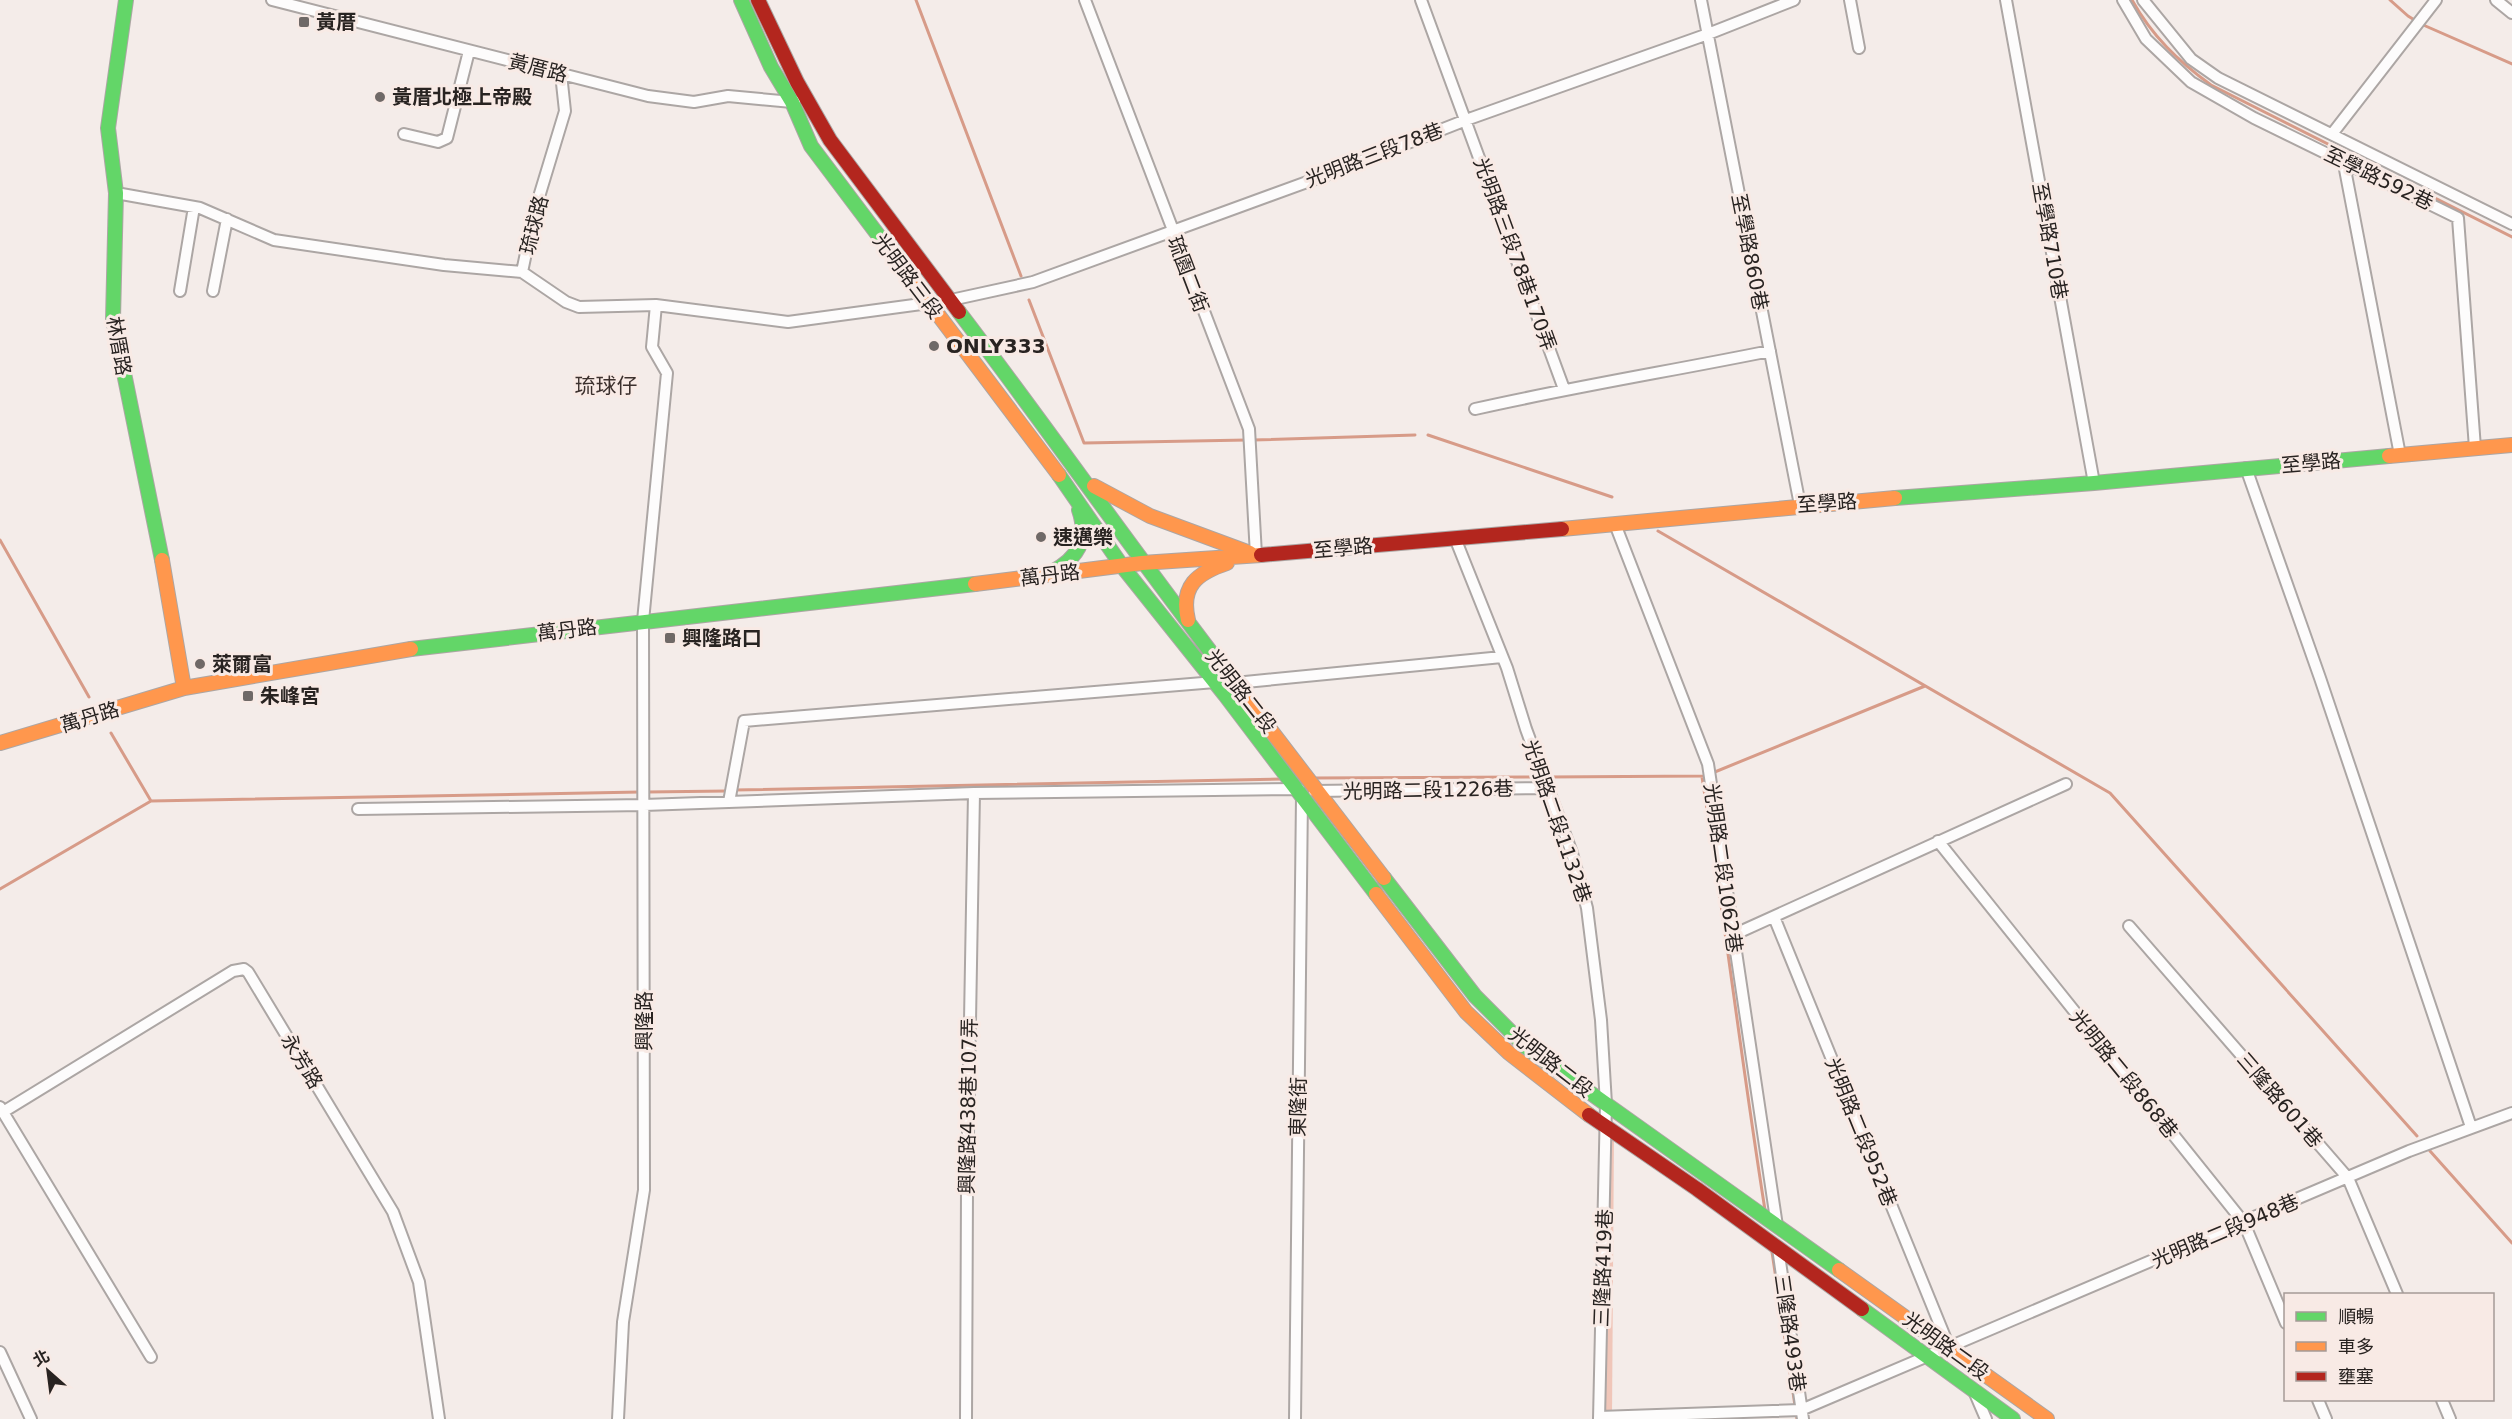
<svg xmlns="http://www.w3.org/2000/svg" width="2512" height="1419" font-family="'DejaVu Sans','Noto Sans TC',sans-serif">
  <rect width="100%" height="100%" fill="#f4ece9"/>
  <path fill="#f0c6b9" d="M1606,1127L1614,1133L1612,1419H1599Z"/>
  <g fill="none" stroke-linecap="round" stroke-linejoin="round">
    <path stroke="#d79b88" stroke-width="3" d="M916,0L1021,276
      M2132,0C2152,36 2178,61 2211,85L2512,237
      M2390,0L2408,16L2421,24L2512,64
      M1029,300L1084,443L1247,440
      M1428,435L1612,497
      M1253,440L1415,435
      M1658,531L2110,793L2417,1136
      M0,540L89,697
      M111,733L151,801
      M1547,777L1705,776L1925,686
      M1702,777C1725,921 1742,1066 1765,1210
      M1313,778L1540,777
      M734,790L1282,779
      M647,792L727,791
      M0,889L151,801L640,792
      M2430,1151L2512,1243
      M1772,1252L1797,1419"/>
    <g stroke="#aca6a4" stroke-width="14">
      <path id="street" d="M272,0L648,96L694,102L728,96L792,102L795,101
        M1085,0L1249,429L1256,555
        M1421,0L1564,389
        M1701,0L1800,505
        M1850,0L1859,48
        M2006,0L2094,483
        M2123,0L2146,39L2191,82L2254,118L2458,218L2475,448
        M2143,0L2191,59L2218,78L2512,224
        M2496,0L2512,13
        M404,134L438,142L447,138L469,51
        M2332,134L2436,0
        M2343,159L2400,455
        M116,193L200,208L274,240L444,265L522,272
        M522,272L566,302L579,307L656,305L788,322L951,300L1033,282L1329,174L1466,120L1708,34L1794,0
        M522,272L535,210L565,111L561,74
        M180,291L194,207
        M213,291L227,219
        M1475,409C1572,387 1671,371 1770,351
        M2246,468L2320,678L2471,1127
        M1615,524L1708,764L1777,1226
        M1455,538L1507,668L1526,729L1572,853L1587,908L1601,1020L1606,1104L1599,1419
        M1235,683L1502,657
        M1314,791L1549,788
        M729,802L744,721L1215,682
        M358,809L644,805L974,793L1299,789
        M1938,841L2244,1223L2286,1323
        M1774,917L1949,1347
        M2129,926L2348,1178L2397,1294
        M1733,935L2066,784
        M0,1107L151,1357
        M3,1112L233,971L244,969L248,972L393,1212L419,1282L439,1419
        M1778,1248L1803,1419
        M0,1352L31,1419
        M1974,1391L1986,1419
        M2318,1400L2326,1419
        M2442,1400L2450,1419
        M1599,1417L1801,1410L2409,1151L2512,1113
        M618,1419L623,1322L644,1190L643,621L667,373L652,347L656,305
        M966,1419L967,1191L974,793
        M1295,1419L1302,796"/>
    </g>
    <g stroke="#aca6a4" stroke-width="16">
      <path id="fast" d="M126,0L108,128L116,193L113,319L162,560
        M741,0L771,67L792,102L811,146L915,284
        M959,312C1052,434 1139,560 1233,681
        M1059,475L1122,566L1225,695L1376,894
        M1895,498L2094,483L2389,456
        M1052,572C1078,558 1089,539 1079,510
        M411,649L975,584
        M1384,878L1475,996L1526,1047L1839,1270
        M1862,1309L2013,1419"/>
    </g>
    <g stroke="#aca6a4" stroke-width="16">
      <path id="slow" d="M915,284L1059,475
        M2389,456L2512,445
        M1094,486L1150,516L1250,553
        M1562,529L1895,498
        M162,560L184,688
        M975,584L1142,563L1261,555
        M1188,620C1180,586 1197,573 1227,563
        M1233,681L1384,878
        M0,743L184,688L411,649
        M1376,894L1466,1012L1509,1053L1589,1115
        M1839,1270L2047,1419"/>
    </g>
    <g stroke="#aca6a4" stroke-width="16">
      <path id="jam" d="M758,0L797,82L830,140L959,312
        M1261,555L1562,529
        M1589,1115L1697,1189L1862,1309"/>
    </g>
    <use href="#street" stroke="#fdfcfc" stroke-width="10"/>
    <use href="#fast" stroke="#63d668" stroke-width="14"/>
    <use href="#slow" stroke="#ff974d" stroke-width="14"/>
    <use href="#jam" stroke="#b3261e" stroke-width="14"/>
  </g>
  <g fill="#6f6967" stroke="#f8eae5" stroke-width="2">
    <rect x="298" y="16" width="12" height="12" rx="3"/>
    <circle cx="380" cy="97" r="6"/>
    <circle cx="934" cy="346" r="6"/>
    <circle cx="1041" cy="537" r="6"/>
    <rect x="664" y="632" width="12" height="12" rx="3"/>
    <circle cx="200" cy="664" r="6"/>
    <rect x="242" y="690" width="12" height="12" rx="3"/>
  </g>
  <g text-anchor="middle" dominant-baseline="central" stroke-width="6" stroke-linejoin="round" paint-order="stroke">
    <g font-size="20" font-weight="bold" fill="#282321" stroke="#f8eae5" text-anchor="start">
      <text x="316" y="22">黃厝</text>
      <text x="392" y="97">黃厝北極上帝殿</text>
      <text x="946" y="346">ONLY333</text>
      <text x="1053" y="537">速邁樂</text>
      <text x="682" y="638">興隆路口</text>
      <text x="212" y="664">萊爾富</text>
      <text x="260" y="696">朱峰宮</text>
    </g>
    <g font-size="20" fill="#282321" stroke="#f8eae5">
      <text transform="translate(538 68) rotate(14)">黃厝路</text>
      <text transform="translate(1374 155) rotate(-21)">光明路三段78巷</text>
      <text transform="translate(2379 178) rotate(26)">至學路592巷</text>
      <text transform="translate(534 225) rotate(-76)">琉球路</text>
      <text transform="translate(2050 241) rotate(80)">至學路710巷</text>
      <text transform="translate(1750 252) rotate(79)">至學路860巷</text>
      <text transform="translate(1515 254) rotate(70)">光明路三段78巷170弄</text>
      <text transform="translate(1188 274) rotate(69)">琉園二街</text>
      <text transform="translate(908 276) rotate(53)">光明路三段</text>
      <text transform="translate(119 346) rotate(80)">林厝路</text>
      <text transform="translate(2311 463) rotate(-5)">至學路</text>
      <text transform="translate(1827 503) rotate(-4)">至學路</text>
      <text transform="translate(1343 548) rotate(-5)">至學路</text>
      <text transform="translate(1050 575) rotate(-7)">萬丹路</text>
      <text transform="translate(567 630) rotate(-7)">萬丹路</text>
      <text transform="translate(1241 691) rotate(52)">光明路二段</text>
      <text transform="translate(90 717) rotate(-17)">萬丹路</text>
      <text transform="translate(1428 790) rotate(-1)">光明路二段1226巷</text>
      <text transform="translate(1557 821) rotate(71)">光明路二段1132巷</text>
      <text transform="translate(1723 868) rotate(82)">光明路二段1062巷</text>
      <text transform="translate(644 1021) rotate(-90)">興隆路</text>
      <text transform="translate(302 1061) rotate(59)">永芳路</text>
      <text transform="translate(1551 1062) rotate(38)">光明路二段</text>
      <text transform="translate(2124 1074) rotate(51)">光明路二段868巷</text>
      <text transform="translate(2280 1100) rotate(49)">三隆路601巷</text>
      <text transform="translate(968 1106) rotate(-89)">興隆路438巷107弄</text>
      <text transform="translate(1298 1107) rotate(-89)">東隆街</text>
      <text transform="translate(1861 1132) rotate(68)">光明路二段952巷</text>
      <text transform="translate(2225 1231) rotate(-23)">光明路二段948巷</text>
      <text transform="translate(1603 1268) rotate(-88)">三隆路419巷</text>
      <text transform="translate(1790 1333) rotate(82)">三隆路493巷</text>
      <text transform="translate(1946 1346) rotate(36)">光明路二段</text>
    </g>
    <g font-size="21" fill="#3c312e" stroke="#f8eae5">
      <text x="606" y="386">琉球仔</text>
    </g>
  </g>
  <rect x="2284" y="1293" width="210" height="108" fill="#f8eae5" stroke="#a59a97" stroke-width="1.5"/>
  <rect x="2296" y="1312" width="30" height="9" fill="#63d668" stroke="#a59a97" stroke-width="1.5"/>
  <text x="2338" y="1323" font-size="18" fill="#282321">順暢</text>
  <rect x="2296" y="1342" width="30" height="9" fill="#ff974d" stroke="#a59a97" stroke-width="1.5"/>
  <text x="2338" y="1353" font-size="18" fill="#282321">車多</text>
  <rect x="2296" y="1372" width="30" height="9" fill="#b3261e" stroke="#a59a97" stroke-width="1.5"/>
  <text x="2338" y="1383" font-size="18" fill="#282321">壅塞</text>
  <g transform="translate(48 1371) rotate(332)" stroke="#f8eae5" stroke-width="4.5" paint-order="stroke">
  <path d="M0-4.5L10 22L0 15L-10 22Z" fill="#282321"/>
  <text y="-9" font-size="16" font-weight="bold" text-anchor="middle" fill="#282321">北</text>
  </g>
</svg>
